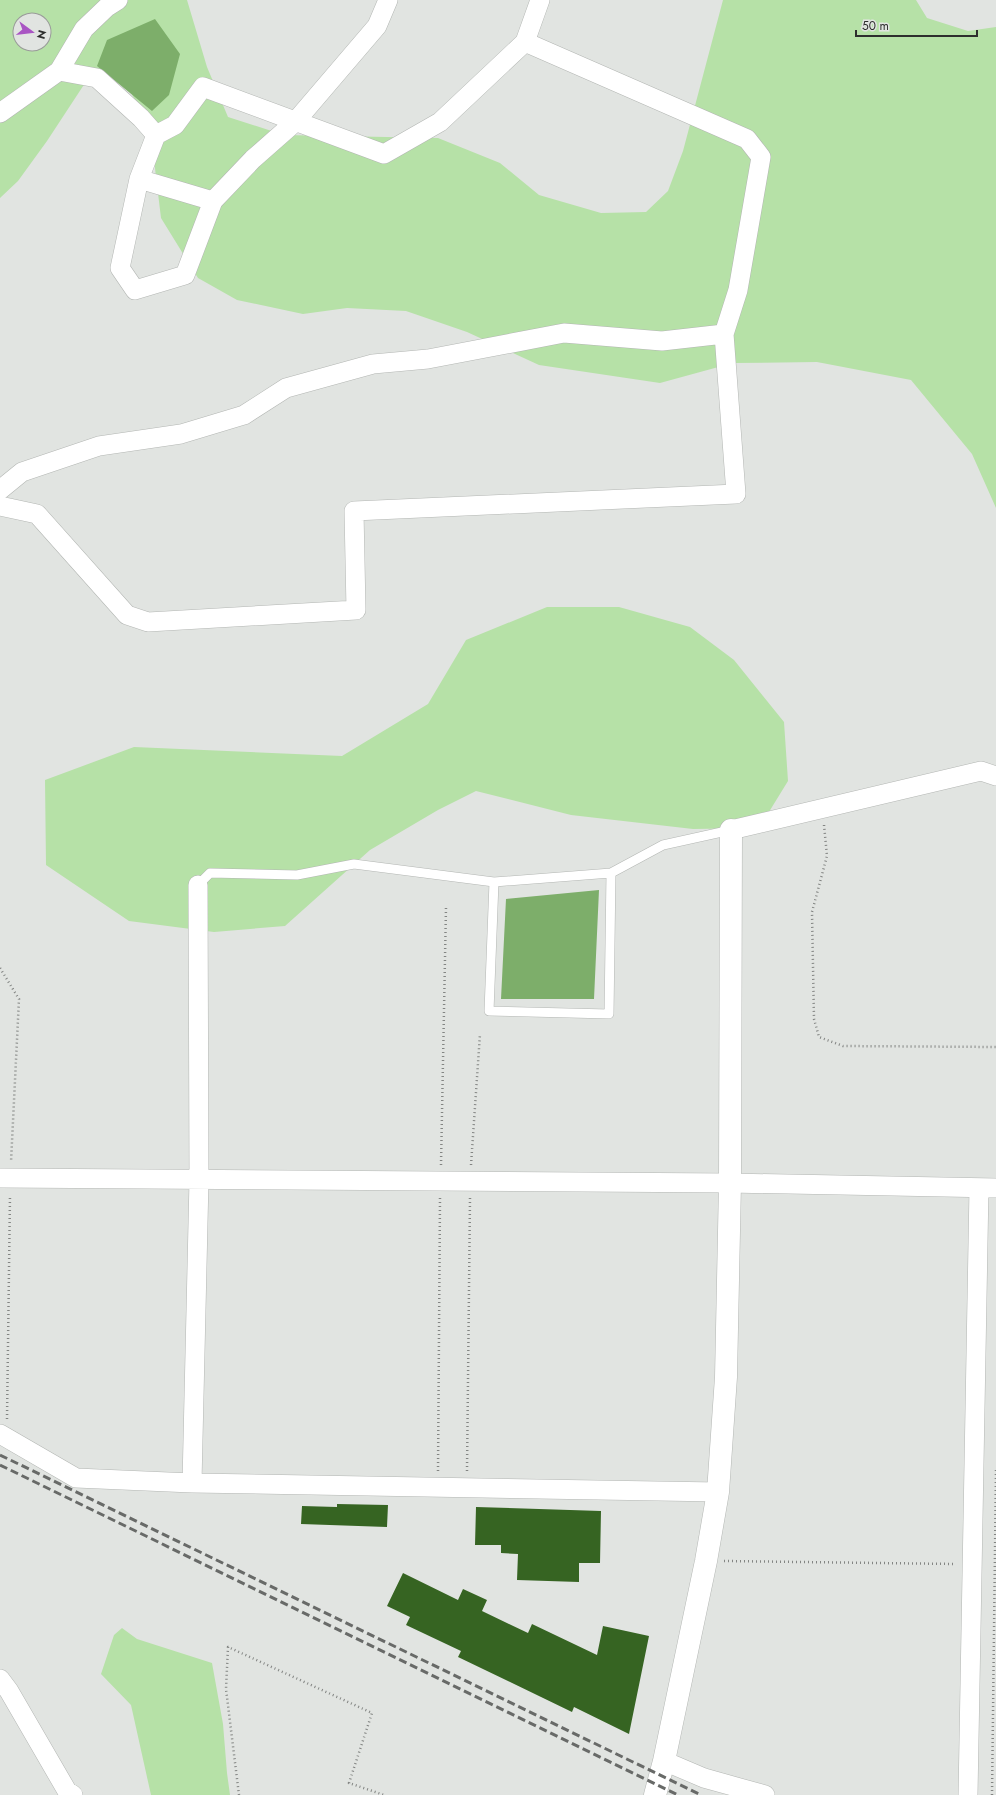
<svg xmlns="http://www.w3.org/2000/svg" width="996" height="1795" font-family="Jost,sans-serif">
  <rect width="100%" height="100%" fill="#e1e4e1"/>
  <path fill="#b6e1a7" fill-rule="evenodd" d="M0,0H187L207,67L228,117L284,135L438,138L500,163L539,195L601,213L646,212L668,191L683,151L723,0H916L927,18L968,31L996,27V508L972,454L911,380L817,362L733,363L660,383L539,365L467,332L406,311L347,308L303,314L237,300L198,278L161,218L150,127L115,64L89,77L47,141L18,181L0,198ZM20,20H44V44H20Z
    M547,607H619L690,627L734,660L784,722L788,781L759,828L693,829L571,815L476,791L438,810L370,850L285,926L214,932L129,921L46,865L45,780L134,747L342,756L428,704L466,640Z
    M122,1628L137,1639L212,1663L223,1724L227,1773L230,1795H151L131,1705L101,1674L114,1635Z"/>
  <path fill="#7dae6a" d="M155,19L180,54L169,95L152,111L97,66L107,40Z
    M599,890L594,999H501L506,899Z"/>
  <path fill="#366422" d="M337,1504L388,1505L387,1527L301,1524L302,1506L337,1507Z
    M476,1507L601,1511L600,1563H579V1582L517,1580L518,1554L501,1553V1545H475Z
    M403,1573L458,1600L463,1589L487,1600L482,1611L528,1633L532,1624L597,1655L603,1626L649,1636L629,1734L574,1707L572,1712L458,1657L461,1651L406,1625L410,1617L387,1606Z"/>
  <g fill="none" stroke-linecap="round" stroke-linejoin="round">
    <g stroke="#b3b6b3" stroke-width="10">
      <path id="lane" d="M494,882L489,1011L609,1014L611,873
        M198,885L210,873L297,875L354,864L494,882L611,873L663,845L731,830"/>
    </g>
    <g stroke="#b3b6b3" stroke-width="20">
      <path id="street" d="M388,0L377,26L295,122L253,159L213,201L185,275L135,290L120,268L139,179L156,135L175,125L203,87L384,154L440,122L525,42L540,0
        M59,71L97,78L141,118L156,135
        M0,113L59,71L84,29L107,7L118,0
        M139,179L213,201
        M0,490L22,472L99,446L181,434L244,415L286,388L373,364L428,359L564,333L662,341L724,334
        M0,506L37,514L127,615L148,622L356,610L354,511L736,494L724,334L738,290L761,157L747,139L525,42
        M731,830L981,771L996,776
        M0,1178L730,1183L996,1188
        M0,1434L76,1478L192,1483L718,1492
        M192,1483L199,1180L198,885
        M0,1679L9,1691L67,1791L73,1795
        M664,1761L704,1778L765,1795
        M968,1795L979,1188"/>
    </g>
    <g stroke="#b3b6b3" stroke-width="23">
      <path id="secondary" d="M655,1795L664,1761L706,1561L718,1492L726,1377L730,1183L731,830"/>
    </g>
    <path stroke="#838583" stroke-width="2.5" stroke-dasharray="1 3" stroke-linecap="butt" d="M824,825L827,856L812,912L814,1019L819,1037L843,1046L996,1047
      M0,968L19,999L11,1162
      M441,1165L446,907
      M471,1165L480,1034
      M7,1419L10,1195
      M438,1471L440,1198
      M467,1471L470,1198
      M724,1561L955,1564
      M239,1795L226,1689L228,1647L372,1713L349,1783L384,1795
      M992,1795L996,1470"/>
    <use href="#lane" stroke="#fff" stroke-width="9"/>
    <use href="#street" stroke="#fff" stroke-width="19"/>
    <use href="#secondary" stroke="#fff" stroke-width="22"/>
    <path stroke="#686a68" stroke-width="3" stroke-dasharray="8 4" stroke-linecap="butt" d="M0,1455L701,1795
      M0,1465L678,1795"/>
  </g>
  <g transform="translate(32 32) rotate(105)"><circle r="19" fill="#e1e4e1" stroke="#999b99"/>
  <path d="M0-3L7 15L0 10L-7 15Z" fill="#a955c3"/>
  <text y="-6" font-size="11" font-weight="bold" text-anchor="middle" fill="#2d2e2d">N</text>
  </g>
  <path d="M856 30v6h121v-6" fill="none" stroke="#2d2e2d" stroke-width="2"/>
  <text x="862" y="30" font-size="12" fill="#2d2e2d" stroke="#e1e4e1" stroke-width="3" paint-order="stroke">50 m</text>
</svg>
